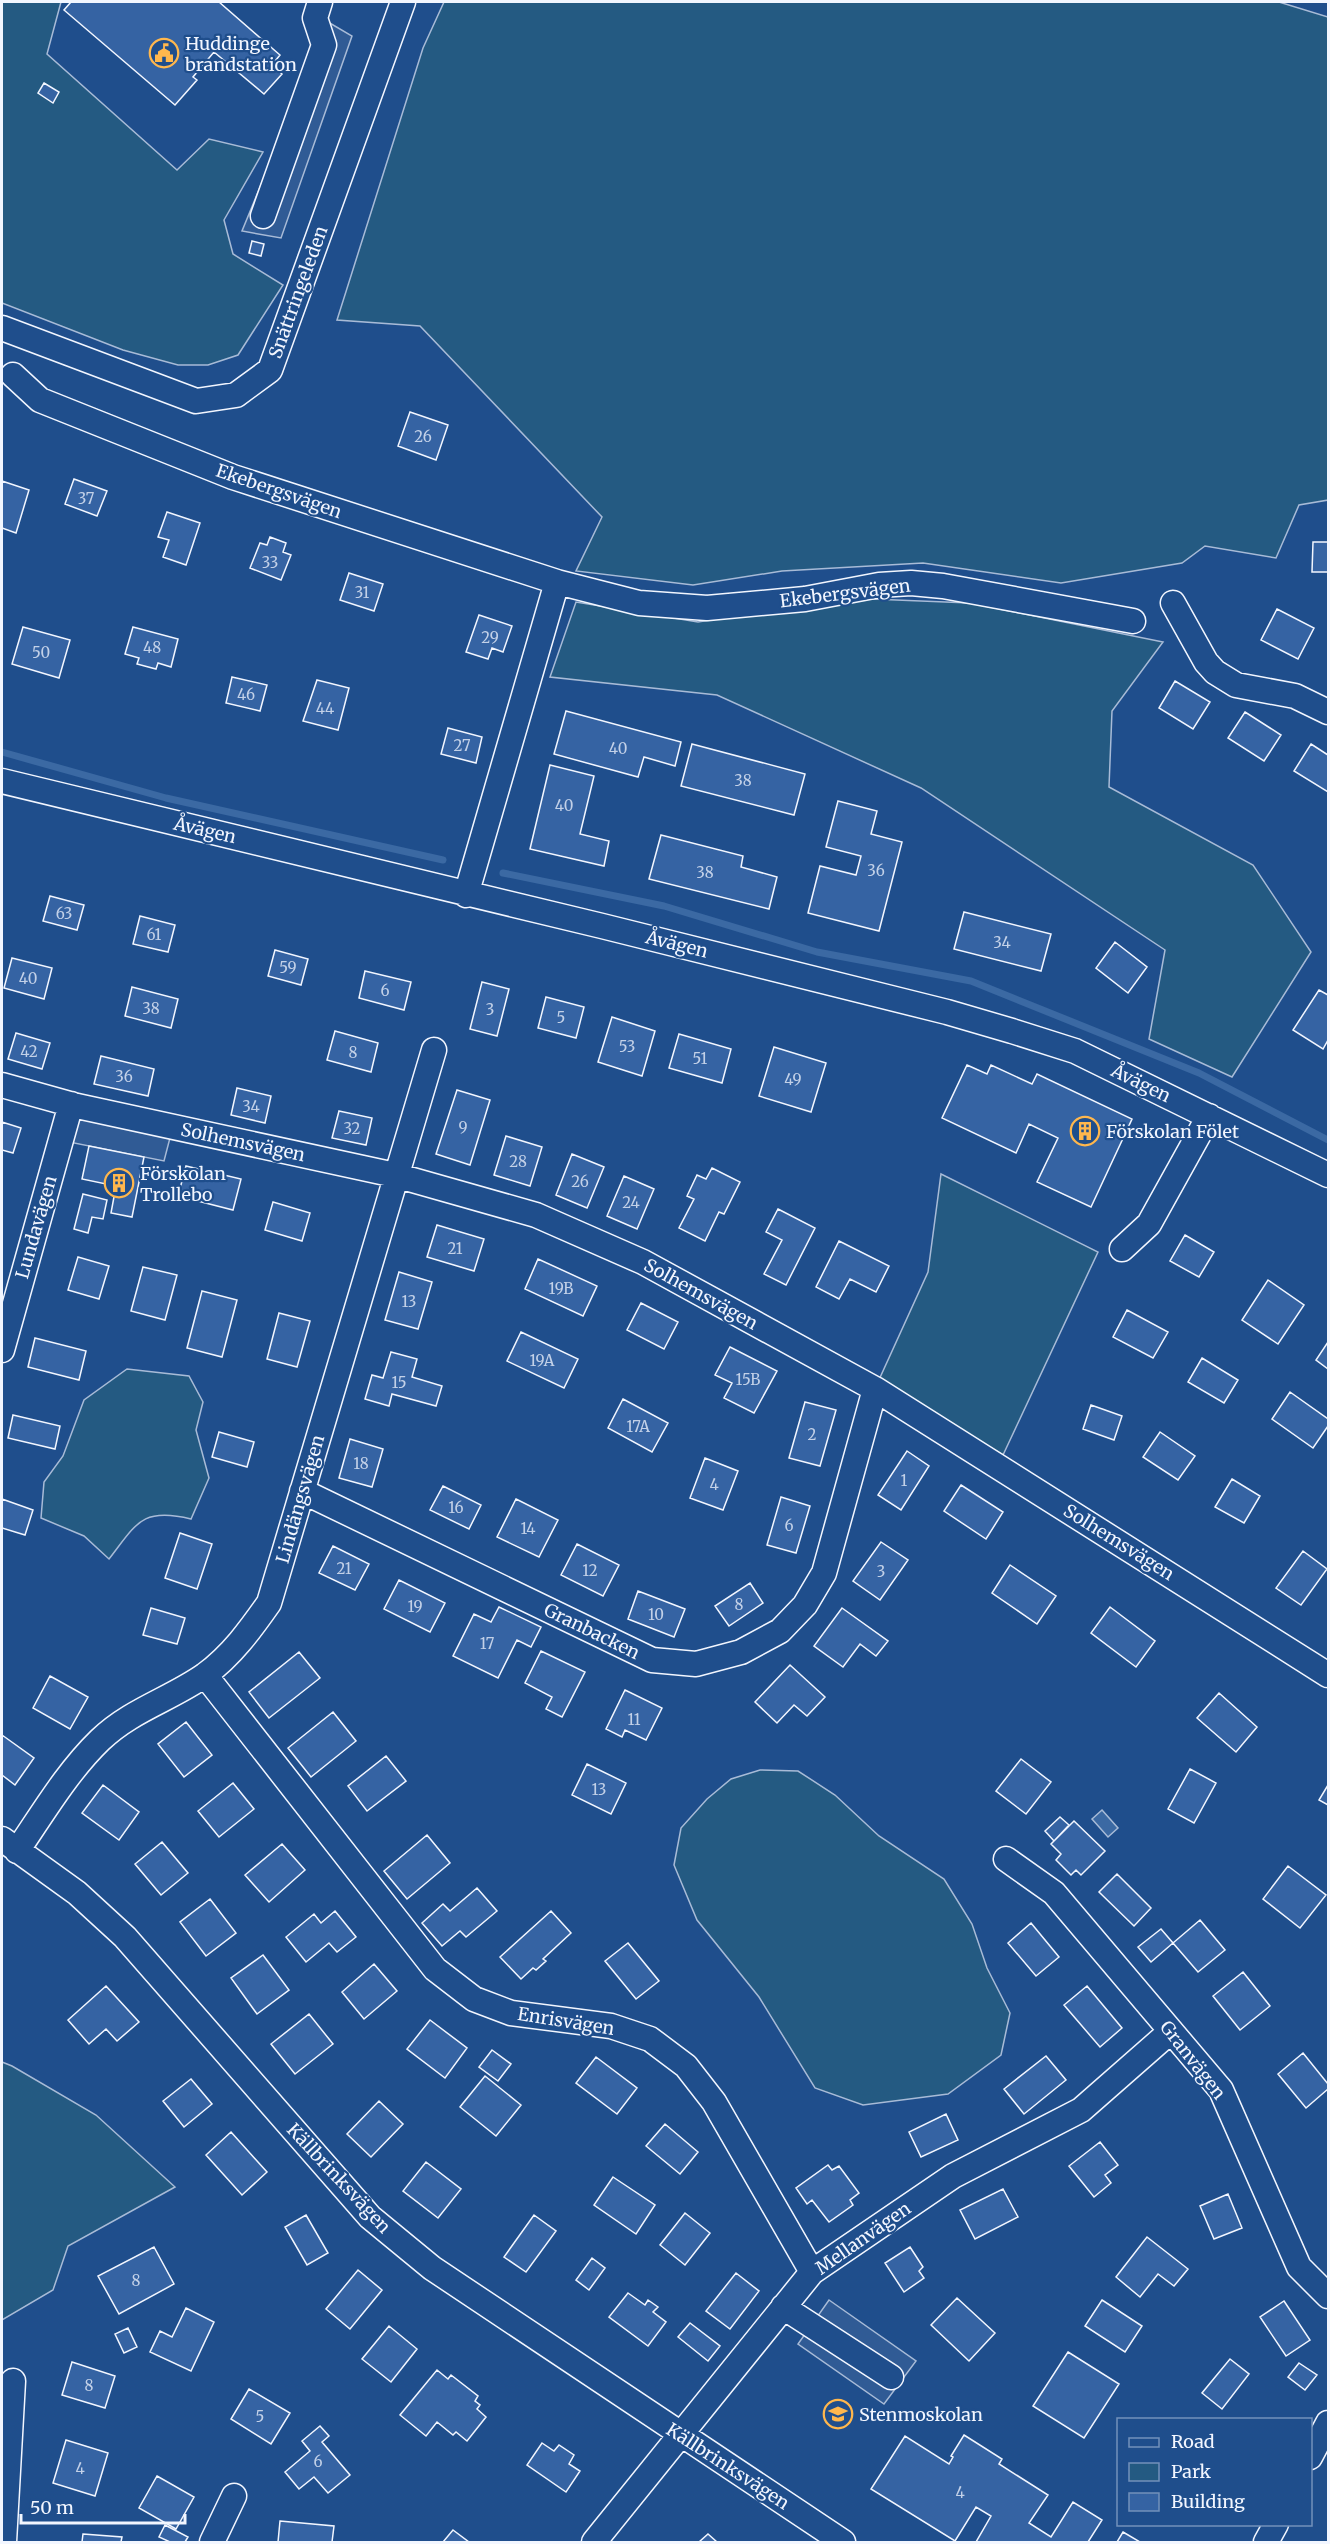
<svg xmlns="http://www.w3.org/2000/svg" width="1330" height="2544" font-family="Merriweather,serif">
  <rect width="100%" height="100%" fill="#1f4e8c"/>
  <path fill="#245a82" stroke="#a8bbd7" stroke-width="1.5" d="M2,2H61L47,54L177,170L209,139L263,152L224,220L233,254L283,285L238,355L208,365H178L123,350L2,303Z
    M444,2H1279L1328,17V500L1299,505L1276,558L1205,546L1182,563L1061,583L923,563L782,571L693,585L576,571L602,517L420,326L337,320L423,48Z
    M847,598L970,603L1163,642L1112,711L1109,787L1253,865L1311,952L1232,1077L1149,1039L1165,950L921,788L717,695L550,677L576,602L698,622Z
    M941,1174L1098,1252L1003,1455L878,1382L928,1272Z
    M127,1369L189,1376L203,1402L196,1430L209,1478L191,1519C142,1507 137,1523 109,1559L84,1536L41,1518L44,1482L63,1456L84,1400Z
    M760,1770L798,1771L835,1795L879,1836L944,1879L972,1924L987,1968L1010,2013L1001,2055L948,2094L863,2105L815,2088L759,1997L697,1920L674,1865L681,1828L707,1799L731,1779Z
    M2,2062L12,2066L96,2115L175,2187L68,2246L53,2290L2,2320Z"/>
  <path fill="#305b95" stroke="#a8bbd7" stroke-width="1.5" d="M328,22L352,36L281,238L242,231Z
    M76,1112L171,1134L164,1161L69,1142Z
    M829,2300L916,2361L884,2404L798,2344Z"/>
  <path fill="#3b69a3" stroke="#a8bbd7" stroke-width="1.5" d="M1102,1810L1118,1828L1108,1837L1092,1819Z"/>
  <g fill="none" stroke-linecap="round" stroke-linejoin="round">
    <path stroke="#3b69a3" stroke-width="7" d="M2,752L166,798L443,860
      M503,873L664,906L817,952L971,981L1199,1073L1328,1140"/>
  </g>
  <path fill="#3563a3" stroke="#f2f6ff" stroke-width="1.5" d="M71,2H219L280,55L272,65L282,74L264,94L214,52L193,77L197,80L175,105L64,10Z
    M44,83L59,92L53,103L38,93Z
    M252,241L264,244L261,256L249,253Z
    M410,412L448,425L436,460L398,446Z
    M74,479L107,491L97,516L65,504Z
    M2,481L29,490L16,533L2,528Z
    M167,512L200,523L186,565L163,557L169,540L158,537Z
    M270,537L286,543L283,552L291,555L281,580L250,568L260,543L267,545Z
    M1313,542H1328V572H1312Z
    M349,573L383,584L374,611L340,600Z
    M1277,609L1314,628L1298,659L1261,640Z
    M479,615L512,626L503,652L492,648L488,659L466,652Z
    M23,627L70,640L59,678L12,664Z
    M133,627L178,639L171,667L158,663L156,669L137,664L139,658L125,654Z
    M232,677L267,685L260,711L226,703Z
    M317,680L349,688L338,730L303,721Z
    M1175,681L1210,702L1193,729L1159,708Z
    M566,711L681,742L675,766L644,757L638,777L554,754Z
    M1245,712L1281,735L1264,761L1228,738Z
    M448,728L482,737L476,763L441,754Z
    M692,744L805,774L794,815L681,786Z
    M1311,744L1328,755V792L1294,771Z
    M550,765L594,776L580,834L609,841L604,866L530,849Z
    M838,801L877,811L871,834L902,842L879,931L808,913L820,866L856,875L861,856L826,847Z
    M661,835L743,856L741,867L777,877L769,909L649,879Z
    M50,896L84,905L77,930L43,921Z
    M964,912L1051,934L1041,971L954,949Z
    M140,916L175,925L168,952L133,944Z
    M1115,942L1147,967L1128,993L1096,968Z
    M275,950L308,959L301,985L268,976Z
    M12,958L52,968L44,999L4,988Z
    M365,971L411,982L404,1010L359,998Z
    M482,982L509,989L497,1036L470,1029Z
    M132,987L178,999L171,1028L125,1016Z
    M1319,990L1328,995V1040L1323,1049L1293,1030Z
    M546,997L584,1007L576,1038L538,1028Z
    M612,1017L655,1031L642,1076L598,1062Z
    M335,1031L378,1043L371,1072L327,1060Z
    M16,1033L50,1043L42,1069L8,1059Z
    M679,1034L731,1049L722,1083L669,1068Z
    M774,1047L826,1063L811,1112L759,1096Z
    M101,1056L154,1069L148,1096L94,1084Z
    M967,1065L987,1074L991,1065L1032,1084L1037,1074L1132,1119L1091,1207L1037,1182L1058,1138L1029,1124L1016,1153L942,1118Z
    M237,1088L271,1096L265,1123L231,1115Z
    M457,1090L490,1100L470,1165L436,1154Z
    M339,1111L372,1118L366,1145L332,1138Z
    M2,1122L21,1128L13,1153L2,1150Z
    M506,1136L542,1147L530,1186L494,1175Z
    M89,1146L144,1157L132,1217L111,1213L116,1186L82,1179Z
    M572,1154L604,1167L587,1208L556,1195Z
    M186,1166L241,1179L233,1210L178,1196Z
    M712,1168L740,1182L724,1214L719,1212L705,1241L679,1228L694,1199L687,1196L697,1175L706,1179Z
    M624,1176L654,1189L637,1229L607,1216Z
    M83,1194L107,1200L103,1219L92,1217L88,1233L74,1229Z
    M273,1202L310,1213L302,1241L265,1230Z
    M778,1209L815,1228L786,1285L764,1274L782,1240L766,1232Z
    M437,1225L484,1239L474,1271L427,1257Z
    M1185,1235L1214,1252L1199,1277L1170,1261Z
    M839,1241L889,1266L876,1292L850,1279L839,1299L816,1287Z
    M78,1257L109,1266L99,1299L68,1290Z
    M538,1259L597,1286L583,1316L525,1289Z
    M143,1267L177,1275L165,1320L131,1311Z
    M399,1272L432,1282L418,1329L385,1320Z
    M1268,1280L1304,1305L1278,1344L1242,1320Z
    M202,1291L237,1300L222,1357L187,1348Z
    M641,1303L678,1322L664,1349L627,1330Z
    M1127,1310L1168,1332L1153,1358L1113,1337Z
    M279,1313L310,1321L297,1367L267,1359Z
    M521,1332L578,1359L564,1388L507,1361Z
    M35,1338L86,1351L79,1380L28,1367Z
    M1328,1342V1369L1316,1360Z
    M730,1347L777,1371L754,1413L724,1398L732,1383L715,1375Z
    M391,1352L417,1359L412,1377L442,1386L436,1406L392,1394L389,1406L365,1399L372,1375L383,1378Z
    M1202,1358L1238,1380L1224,1403L1188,1382Z
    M1290,1392L1328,1419V1426L1313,1448L1272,1419Z
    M623,1399L668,1423L652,1452L608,1428Z
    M805,1402L836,1410L820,1466L789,1458Z
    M1091,1405L1122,1416L1114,1440L1083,1429Z
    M13,1415L60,1426L55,1449L8,1438Z
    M219,1432L254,1442L247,1467L212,1457Z
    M1160,1432L1195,1456L1178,1480L1143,1457Z
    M350,1439L383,1449L372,1487L339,1478Z
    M907,1451L929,1466L901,1510L878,1495Z
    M705,1458L738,1471L723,1510L690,1498Z
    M1232,1479L1260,1496L1244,1523L1215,1507Z
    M961,1485L1003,1512L986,1539L944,1511Z
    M443,1486L481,1505L469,1529L430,1510Z
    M781,1497L810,1506L796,1553L767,1545Z
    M2,1499L33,1510L25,1535L2,1528Z
    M516,1499L558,1520L539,1557L497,1537Z
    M180,1533L212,1544L197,1589L165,1578Z
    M881,1542L908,1560L880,1600L853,1581Z
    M577,1544L619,1565L603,1596L561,1575Z
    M333,1546L369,1564L355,1590L319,1573Z
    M1303,1551L1327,1569L1301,1605L1276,1588Z
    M1010,1565L1056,1596L1037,1624L992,1593Z
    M399,1580L445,1603L430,1632L384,1609Z
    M750,1583L763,1603L729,1626L715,1606Z
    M638,1591L685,1609L674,1637L628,1619Z
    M499,1607L541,1627L531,1647L517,1640L498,1678L453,1656L474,1614L491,1622Z
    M1110,1607L1155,1641L1136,1667L1091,1633Z
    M151,1608L185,1618L177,1644L143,1635Z
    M842,1608L888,1641L876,1656L860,1644L843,1667L814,1646Z
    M541,1651L585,1672L562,1717L546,1709L552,1697L525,1683Z
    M299,1652L320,1678L269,1718L249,1692Z
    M790,1665L825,1697L807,1716L794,1705L777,1723L755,1702Z
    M50,1676L88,1697L70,1729L33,1708Z
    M625,1690L662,1708L646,1740L625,1730L622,1737L606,1729Z
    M1219,1693L1257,1727L1236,1752L1197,1718Z
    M333,1712L356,1741L311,1777L288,1748Z
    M186,1722L212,1755L184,1777L158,1744Z
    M2,1735L34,1758L15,1785L2,1775Z
    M386,1756L406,1781L367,1811L348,1786Z
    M1021,1759L1051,1782L1026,1814L996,1791Z
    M587,1764L626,1783L611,1814L572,1795Z
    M1190,1769L1216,1783L1194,1823L1168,1809Z
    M233,1783L254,1809L219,1837L198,1811Z
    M103,1785L139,1812L119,1840L82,1813Z
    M1328,1785V1805L1319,1800Z
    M1060,1817L1069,1825L1054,1841L1045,1831Z
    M1074,1821L1105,1851L1081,1875L1076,1870L1071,1875L1056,1860L1061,1854L1051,1844Z
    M427,1835L450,1863L407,1899L384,1871Z
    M162,1842L188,1873L161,1895L135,1864Z
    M282,1844L305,1870L269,1902L245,1875Z
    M1288,1866L1326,1895L1300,1928L1263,1899Z
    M1117,1874L1151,1908L1134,1926L1099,1892Z
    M477,1888L497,1911L466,1937L460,1931L442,1946L422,1923L443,1904L450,1911Z
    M210,1899L236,1933L206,1956L180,1922Z
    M335,1911L356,1937L337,1952L329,1943L306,1962L286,1937L314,1914L321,1923Z
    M551,1911L571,1933L543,1959L546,1961L536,1970L533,1968L521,1979L500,1957Z
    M1200,1920L1225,1950L1198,1972L1173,1943Z
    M1031,1923L1059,1957L1036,1976L1008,1943Z
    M1161,1929L1173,1943L1151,1962L1138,1947Z
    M628,1943L659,1981L636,1999L605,1961Z
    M263,1955L289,1990L257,2014L231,1978Z
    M374,1964L397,1991L364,2019L342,1992Z
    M1243,1972L1270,2006L1240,2030L1213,1996Z
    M106,1986L139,2022L117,2041L106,2029L89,2044L68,2020Z
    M1087,1986L1122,2028L1100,2047L1064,2005Z
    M309,2014L333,2044L295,2074L271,2044Z
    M430,2020L467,2048L445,2078L407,2049Z
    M492,2050L511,2064L498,2081L479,2067Z
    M1303,2053L1328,2084V2089L1306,2108L1278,2074Z
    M1046,2056L1066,2080L1024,2114L1004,2089Z
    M596,2057L637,2088L617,2114L576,2083Z
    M485,2076L521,2105L496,2136L460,2107Z
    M191,2079L212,2104L184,2127L163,2101Z
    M379,2101L403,2124L371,2157L347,2134Z
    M946,2114L958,2140L921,2157L909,2132Z
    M665,2124L698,2152L680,2174L646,2146Z
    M231,2132L267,2172L242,2195L206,2155Z
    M1100,2142L1118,2165L1105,2175L1111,2183L1094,2197L1069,2166Z
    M426,2162L461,2189L438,2218L403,2191Z
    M828,2165L832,2170L839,2166L859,2193L850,2200L853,2205L829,2222L812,2200L807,2204L796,2188Z
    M613,2177L655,2205L636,2234L594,2205Z
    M1003,2189L1018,2217L975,2239L960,2210Z
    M1228,2194L1242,2228L1214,2239L1200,2206Z
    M685,2213L710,2233L685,2265L660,2245Z
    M306,2215L328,2253L307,2265L285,2227Z
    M534,2215L556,2231L526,2272L504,2257Z
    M1147,2237L1188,2269L1174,2286L1158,2274L1140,2297L1116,2277Z
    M154,2247L174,2284L119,2314L98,2276Z
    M910,2247L923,2267L919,2271L924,2278L904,2292L885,2263Z
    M592,2258L605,2268L589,2290L576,2280Z
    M358,2270L382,2290L350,2329L326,2309Z
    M736,2273L759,2291L730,2329L706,2311Z
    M628,2293L645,2305L648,2300L658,2307L653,2312L666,2322L648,2346L609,2317Z
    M957,2298L995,2333L969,2361L931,2325Z
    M1102,2300L1142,2326L1125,2352L1085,2326Z
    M1284,2301L1310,2340L1286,2356L1260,2317Z
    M186,2308L214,2322L191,2371L150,2352L160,2331L172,2337Z
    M690,2323L720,2346L708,2361L678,2337Z
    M389,2326L417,2349L391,2382L362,2359Z
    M128,2328L137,2347L124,2353L115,2334Z
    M1068,2352L1119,2384L1084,2438L1033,2406Z
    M1230,2359L1249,2374L1222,2409L1202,2393Z
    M72,2362L115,2376L105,2408L62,2395Z
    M1299,2363L1317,2375L1305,2390L1288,2377Z
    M437,2370L448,2379L451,2375L478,2396L475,2401L480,2405L477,2409L486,2417L467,2441L456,2432L453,2435L437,2422L426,2436L400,2415Z
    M249,2389L290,2413L271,2444L231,2419Z
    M320,2426L329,2436L322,2442L350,2475L328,2493L314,2477L299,2489L285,2472L310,2451L302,2441Z
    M964,2435L1002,2459L999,2464L1048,2495L1029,2523L1051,2537L1073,2502L1102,2520L1088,2542H976L991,2516L976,2507L955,2541L871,2489L905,2436L949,2464L953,2457L951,2456Z
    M66,2440L108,2453L95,2496L53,2483Z
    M542,2443L554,2451L559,2445L574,2455L569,2464L580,2471L566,2492L527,2465Z
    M157,2476L194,2497L176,2529L139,2508Z
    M280,2521L334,2526L332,2542H278Z
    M165,2525L188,2537L185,2542H170L159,2537Z
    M453,2530L469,2542H443Z
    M1123,2532L1140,2542H1117Z
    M83,2534L122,2537L121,2542H82Z
    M708,2534L717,2542H699Z"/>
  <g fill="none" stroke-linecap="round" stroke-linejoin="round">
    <g stroke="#f2f6ff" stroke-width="27">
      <path id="minor" d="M263,216L324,45L315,18L320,2
        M2,328L196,401L236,395L270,370L403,2
        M13,375L40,400L233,477L557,582L466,895
        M557,582L639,603L707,608L805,599L879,585L911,583L943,586L1133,621
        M1173,603L1206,662L1215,672L1236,685L1295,696L1328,712
        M2,781L602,926L947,1012L1012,1031L1075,1051L1328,1175
        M2,1085L77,1106L395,1175L536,1215L643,1262L875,1389L1328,1675
        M1122,1249L1149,1224L1209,1116
        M2,1350L71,1104
        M302,1491L652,1660L696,1664L741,1652L780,1631L805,1605L824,1573L875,1389
        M205,1675L435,1969L474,1999L511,2013L611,2026L650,2039L686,2066L714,2102L812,2272
        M2,1839L77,1893L125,1937L370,2217L432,2268L843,2542
        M17,1851C43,1813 67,1772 100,1740C131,1710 171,1699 205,1675C232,1655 250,1630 269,1603L434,1050
        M1006,1859L1054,1893L1221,2090L1299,2267L1328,2296
        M783,2307L891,2377
        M1310,2457L1328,2423
        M4,2542L13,2381
        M212,2542L234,2496
        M594,2542L812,2272L953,2176L1081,2110L1171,2031
        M1266,2542L1276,2524"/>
    </g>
    <use href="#minor" stroke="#1f4e8c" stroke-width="24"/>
  </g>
  <defs>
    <g id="civic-ring" transform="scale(1.5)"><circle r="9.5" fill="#1f4e8c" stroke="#ffb74d" stroke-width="1.5"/><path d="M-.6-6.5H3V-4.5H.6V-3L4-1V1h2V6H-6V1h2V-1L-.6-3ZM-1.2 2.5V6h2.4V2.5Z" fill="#ffb74d"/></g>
    <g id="building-ring" transform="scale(1.5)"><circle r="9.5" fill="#1f4e8c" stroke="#ffb74d" stroke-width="1.5"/><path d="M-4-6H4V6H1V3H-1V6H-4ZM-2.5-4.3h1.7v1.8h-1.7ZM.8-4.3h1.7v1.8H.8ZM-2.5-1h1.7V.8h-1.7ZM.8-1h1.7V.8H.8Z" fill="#ffb74d"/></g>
    <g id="school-ring" transform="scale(1.5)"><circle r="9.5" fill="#1f4e8c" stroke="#ffb74d" stroke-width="1.5"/><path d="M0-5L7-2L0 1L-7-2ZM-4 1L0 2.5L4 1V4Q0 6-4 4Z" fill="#ffb74d"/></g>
  </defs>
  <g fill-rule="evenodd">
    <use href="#civic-ring" x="164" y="53"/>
    <use href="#building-ring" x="1085" y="1131"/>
    <use href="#building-ring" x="119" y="1183"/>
    <use href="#school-ring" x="838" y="2414"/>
  </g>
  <g text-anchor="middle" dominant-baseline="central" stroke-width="4.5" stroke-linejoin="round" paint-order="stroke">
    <g font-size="15" fill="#c3d1e8">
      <text x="423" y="436">26</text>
      <text x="86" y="498">37</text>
      <text x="270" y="562">33</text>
      <text x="362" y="592">31</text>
      <text x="490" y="637">29</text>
      <text x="152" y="647">48</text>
      <text x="41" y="652">50</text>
      <text x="246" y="694">46</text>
      <text x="325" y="708">44</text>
      <text x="462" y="745">27</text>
      <text x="618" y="748">40</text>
      <text x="743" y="780">38</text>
      <text x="564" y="805">40</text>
      <text x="876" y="870">36</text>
      <text x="705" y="872">38</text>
      <text x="64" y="913">63</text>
      <text x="154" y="934">61</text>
      <text x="1002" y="942">34</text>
      <text x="288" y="967">59</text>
      <text x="28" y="978">40</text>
      <text x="385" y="990">6</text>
      <text x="151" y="1008">38</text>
      <text x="490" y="1009">3</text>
      <text x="561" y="1017">5</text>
      <text x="627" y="1046">53</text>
      <text x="29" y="1051">42</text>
      <text x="353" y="1052">8</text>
      <text x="700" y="1058">51</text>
      <text x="124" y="1076">36</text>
      <text x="793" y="1079">49</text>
      <text x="251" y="1106">34</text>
      <text x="463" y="1127">9</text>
      <text x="352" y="1128">32</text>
      <text x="518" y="1161">28</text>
      <text x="580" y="1181">26</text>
      <text x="631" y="1202">24</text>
      <text x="455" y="1248">21</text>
      <text x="561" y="1288">19B</text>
      <text x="409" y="1301">13</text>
      <text x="542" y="1360">19A</text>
      <text x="748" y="1379">15B</text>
      <text x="399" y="1382">15</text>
      <text x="638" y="1426">17A</text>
      <text x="812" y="1434">2</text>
      <text x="361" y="1463">18</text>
      <text x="904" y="1480">1</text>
      <text x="714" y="1484">4</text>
      <text x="456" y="1507">16</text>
      <text x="789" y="1525">6</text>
      <text x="528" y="1528">14</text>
      <text x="344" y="1568">21</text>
      <text x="590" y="1570">12</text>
      <text x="881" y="1571">3</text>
      <text x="739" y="1604">8</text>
      <text x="415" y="1606">19</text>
      <text x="656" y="1614">10</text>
      <text x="487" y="1643">17</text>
      <text x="634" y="1719">11</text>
      <text x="599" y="1789">13</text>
      <text x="136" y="2280">8</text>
      <text x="89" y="2385">8</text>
      <text x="260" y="2416">5</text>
      <text x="318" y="2461">6</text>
      <text x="80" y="2468">4</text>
      <text x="960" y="2492">4</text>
    </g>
    <g font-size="18" fill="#f2f6ff" stroke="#1f4e8c" text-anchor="start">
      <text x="185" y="43">Huddinge<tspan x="185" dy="21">brandstation</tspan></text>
      <text x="1106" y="1131">Förskolan Fölet</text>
      <text x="140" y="1173">Förskolan<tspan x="140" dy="21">Trollebo</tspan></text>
      <text x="859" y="2414">Stenmoskolan</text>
    </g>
    <g font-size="18" fill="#f2f6ff" stroke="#1f4e8c">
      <text transform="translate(298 292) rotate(-70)">Snättringeleden</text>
      <text transform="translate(279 491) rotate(19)">Ekebergsvägen</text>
      <text transform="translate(845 593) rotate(-7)">Ekebergsvägen</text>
      <text transform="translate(205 830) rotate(13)">Åvägen</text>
      <text transform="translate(677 944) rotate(14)">Åvägen</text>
      <text transform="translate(1141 1083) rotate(26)">Åvägen</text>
      <text transform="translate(243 1142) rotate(12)">Solhemsvägen</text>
      <text transform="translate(36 1227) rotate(-74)">Lundavägen</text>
      <text transform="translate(701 1294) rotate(29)">Solhemsvägen</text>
      <text transform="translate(300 1499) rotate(-74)">Lindängsvägen</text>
      <text transform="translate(1119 1542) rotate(32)">Solhemsvägen</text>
      <text transform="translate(592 1631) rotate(26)">Granbacken</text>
      <text transform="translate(566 2021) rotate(9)">Enrisvägen</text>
      <text transform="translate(1193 2060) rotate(52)">Granvägen</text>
      <text transform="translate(339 2178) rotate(47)">Källbrinksvägen</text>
      <text transform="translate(863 2238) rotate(-35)">Mellanvägen</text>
      <text transform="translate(728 2466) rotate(33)">Källbrinksvägen</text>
    </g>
  </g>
  <rect width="1330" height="2544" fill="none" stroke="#f2f6ff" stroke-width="6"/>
  <rect x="1117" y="2418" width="195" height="108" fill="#1f4e8c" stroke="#7391ba" stroke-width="1.5"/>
  <rect x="1129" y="2438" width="30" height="9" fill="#1f4e8c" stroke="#7391ba" stroke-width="1.5"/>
  <text x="1171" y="2448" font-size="18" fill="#f2f6ff">Road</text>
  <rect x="1129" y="2463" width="30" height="18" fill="#245a82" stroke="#7391ba" stroke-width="1.5"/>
  <text x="1171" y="2478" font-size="18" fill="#f2f6ff">Park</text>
  <rect x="1129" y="2493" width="30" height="18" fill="#3563a3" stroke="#7391ba" stroke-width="1.5"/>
  <text x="1171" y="2508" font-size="18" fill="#f2f6ff">Building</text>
  <path d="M21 2514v9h164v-9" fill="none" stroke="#f2f6ff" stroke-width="3"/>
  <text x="30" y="2514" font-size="18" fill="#f2f6ff" stroke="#1f4e8c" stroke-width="4.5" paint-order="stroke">50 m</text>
</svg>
